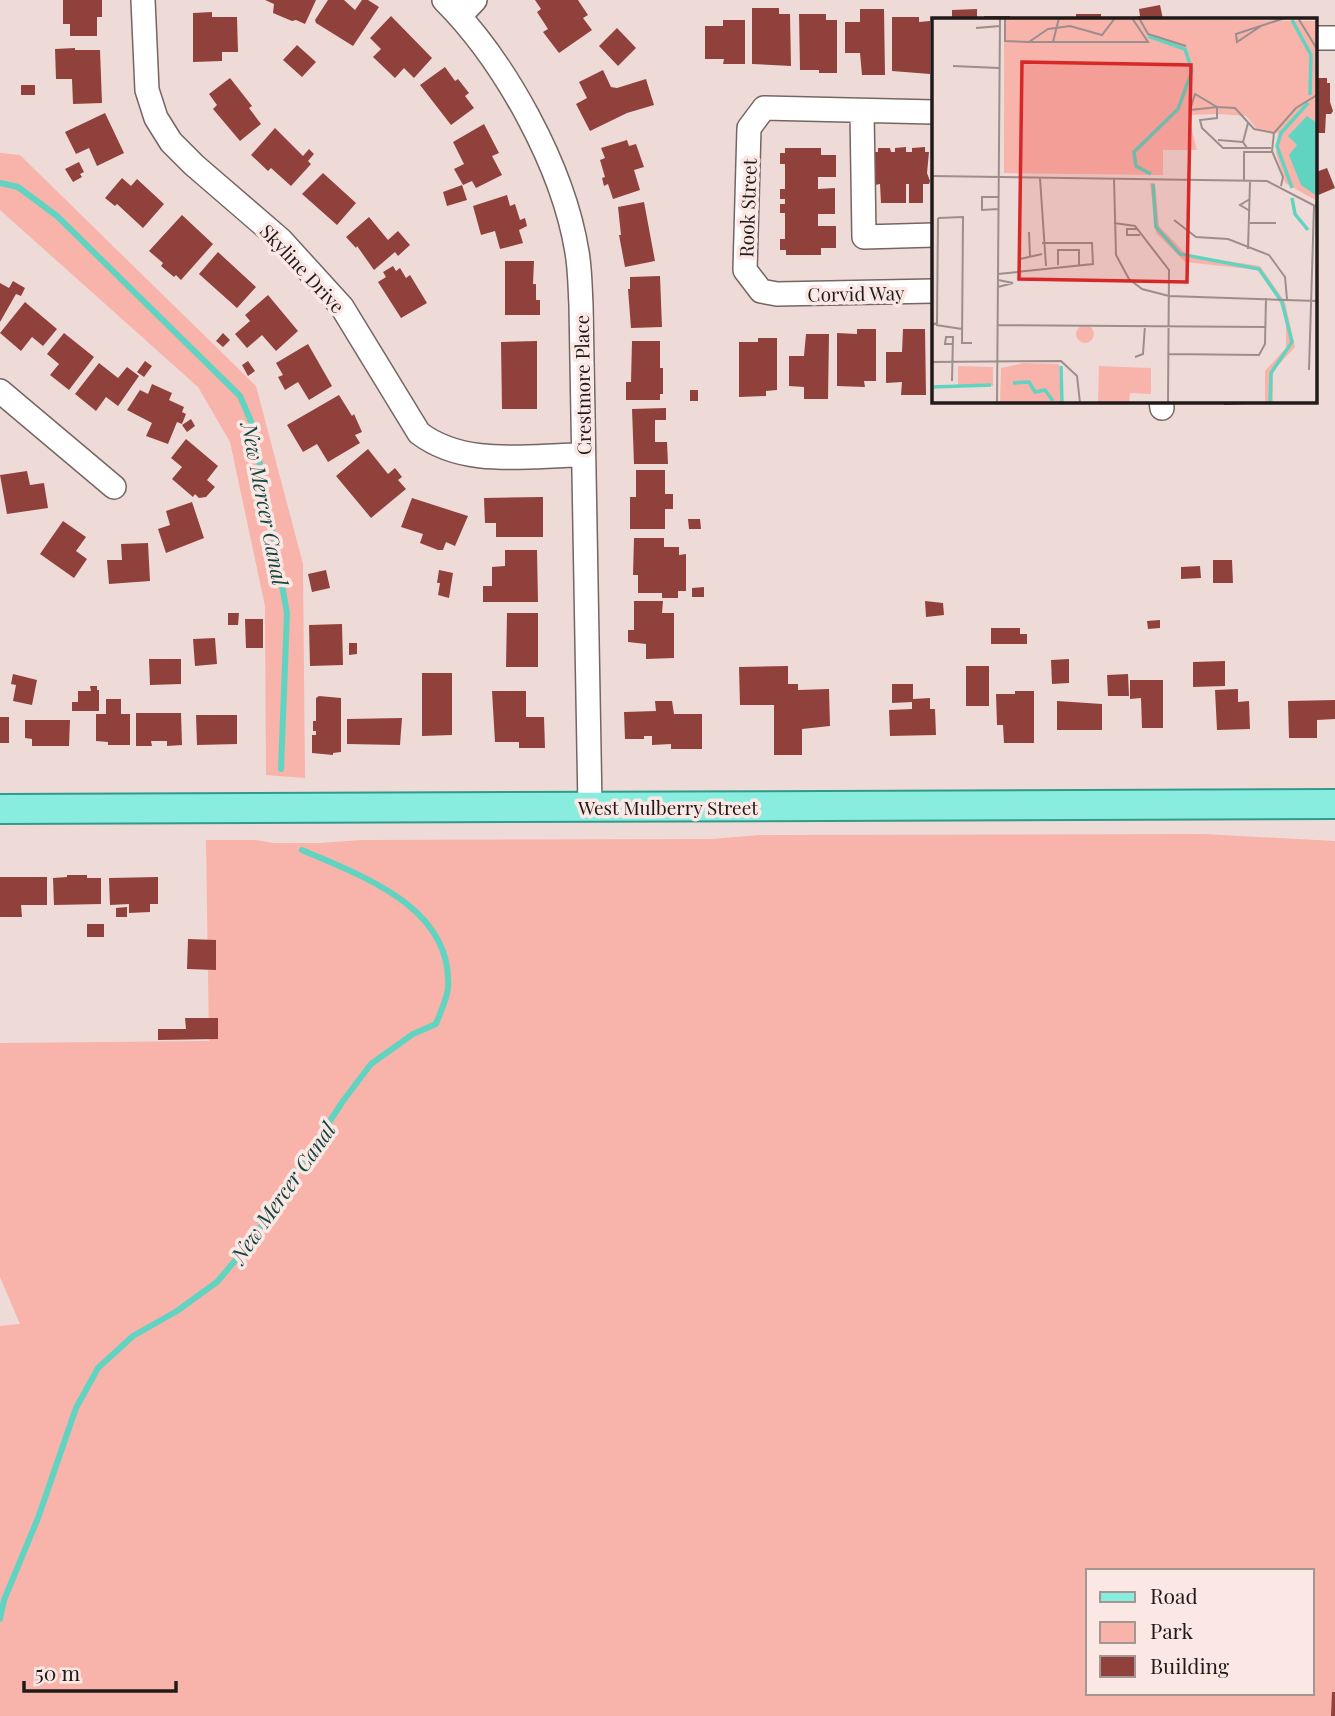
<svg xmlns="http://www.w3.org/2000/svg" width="1335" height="1716" font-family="'Playfair Display',serif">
  <rect width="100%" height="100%" fill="#eedbd8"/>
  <path fill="#f8b3aa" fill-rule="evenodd" d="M0,153L20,155L256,386L303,564L305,778L266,775L265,606L230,442L198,387L0,210Z
    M1203,834L1335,841V1716H0V1326L20,1324L0,1277V1043L209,1041L206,840H256L273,843H320L361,840L711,839L760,835ZM1088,1571H1312V1693H1088Z"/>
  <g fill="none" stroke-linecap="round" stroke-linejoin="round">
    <path stroke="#60d4c1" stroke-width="6" d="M0,183L18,187L57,216L240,396L253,426L287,613L281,769
      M0,1619L4,1600L38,1518L76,1408L98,1368L133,1336L177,1311L217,1282L250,1243L343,1101L371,1064L413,1034L436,1024C440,1013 447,999 448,988C453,907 362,876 302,850"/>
  </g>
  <path fill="#91413b" d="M63,0H102V17H97V36H70V24H63Z
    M265,0H316L305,24L296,20L292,21L273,13L274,4Z
    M328,0H344L355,10L362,0H368L379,7L353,46L316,23L315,20Z
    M535,0H578L588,15L583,18L592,30L559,53L543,32L548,29L537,12L541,9Z
    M1160,5L1163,19H1130L1140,16L1139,9Z
    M752,8H779V14H790L791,66L752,64Z
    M860,9H884L885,75H862L860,53H845V22H860Z
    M977,9V19H952V10Z
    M212,12V17H237L238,52H222V61L193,62V13Z
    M799,14H826V20H837V73H819V70H800Z
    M1076,14H1101V19H1076Z
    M391,16L432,58L414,78L404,68L395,78L373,57L381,49L370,38Z
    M984,16H1010V19H984Z
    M892,17H919V22L930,21V74L892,71Z
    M723,20H745V64H723L724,59H705V26H723Z
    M617,28L636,48L618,66L599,46Z
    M297,45L316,62L302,77L283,60Z
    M75,48V50H100L102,103L73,104L72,79H56L55,49Z
    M445,67L455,81L458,79L469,93L465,96L474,108L451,125L420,85Z
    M603,70L611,87L617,88L646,79L654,105L627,113L590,131L576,104L587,98L579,82Z
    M230,78L252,106L249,108L261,124L240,141L213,109L217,105L209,94Z
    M1316,78H1327V83H1330V102L1333,111L1331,114H1326L1325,133H1316Z
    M21,85H35V95H21Z
    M105,113L124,153L97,166L89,148L76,154L65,132Z
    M484,124L499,153L492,156L502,175L476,188L472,181L463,185L454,169L464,164L453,142Z
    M275,128L303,156L309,149L314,154L308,161L311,164L291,186L271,168L268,171L251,155Z
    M627,140L629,146L636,144L644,167L634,170L640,190L613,199L608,184L604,186L602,178L605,177L600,160L605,158L601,148Z
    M906,147V152H912V148L925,147V152H929L927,173L930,181L929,184H923V203H909V184H906V203H881L880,184L875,185V152H878V148H890L891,152H895V148Z
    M785,148H821V155H836V177H818V189L835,188V214H818V226H836V248H821V255H786V250H780V239H785V213H780V204H785V199H780V189H785V164H780V153H785Z
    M79,162L84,172L80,174L82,177L73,182L65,169Z
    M1327,168L1335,188L1316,196V172Z
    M323,173L356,203L337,225L302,194Z
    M122,178L131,186L137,179L164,204L143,228L117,204L115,206L105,198Z
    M462,185L467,200L447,206L443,192Z
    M507,195L510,206L515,204L520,220L525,218L527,226L519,230L523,243L500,249L495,231L481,235L473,206Z
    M644,202L655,261L625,267L619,235H621L618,207Z
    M182,215L213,244L181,280L176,275L174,277L161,266L163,263L149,251Z
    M369,217L388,240L398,231L410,245L398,256L395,252L374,270L357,246L356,248L346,237Z
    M218,252L256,287L237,308L199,274Z
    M505,261H534L533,284H536V300H540V315H505Z
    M393,266L396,271L400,268L406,278L410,275L427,303L401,318L378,282L386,277L383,272Z
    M660,276L662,327L631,328L628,289H630V277Z
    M13,281L25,288L21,296L16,294L0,322V283L9,288Z
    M268,295L298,331L276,351L262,335L247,348L235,334L250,321L245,315Z
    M25,302L57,329L43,346L32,337L21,351L0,333Z
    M857,329H876V381H864L865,387L837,386V333L857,334Z
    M903,329H925L926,395H901L902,382L886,383V352H902Z
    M64,333L94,357L69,390L50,375L59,364L47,354Z
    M223,333L230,340L223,347L216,341Z
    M806,334H829L828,399H804V387L789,386V356H804Z
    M758,338H777V390L766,391V396L739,397V342H758Z
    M537,341V409H502L501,342Z
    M632,341H660V368H663V394H660V400H626V382H631Z
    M308,344L332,386L309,400L298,382L285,390L278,377L283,375L276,363Z
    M145,361L152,366L144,377L137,372Z
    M248,361L255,371L248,376L242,365Z
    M99,363L118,378L127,367L139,376L118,406L106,397L96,411L75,394Z
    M152,384L172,393L169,400L184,407L182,412L186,414L182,424L177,422L168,444L146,436L152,423L127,410L140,390L148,394Z
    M690,390H698V401H690Z
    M339,395L352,416L354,414L362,432L355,435L360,443L328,462L317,444L303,452L287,425Z
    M1224,401H1275V403L1224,405Z
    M666,408V420H655V442H667L668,464H634L632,409Z
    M191,419L195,426L187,432L182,425Z
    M186,439L218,466L207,480L215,487L206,497L199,498L195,494L193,497L172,479L182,467L171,458Z
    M368,449L388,474L395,468L402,477L398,480L406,489L371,518L336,476Z
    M636,470H665V494H673V509H665V529H630V497H636Z
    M27,471L30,485L44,483L48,508L7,514L0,475Z
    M543,497V537H496V523H485L484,498Z
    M412,498L468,516L455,546L446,542L443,550H438L420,543L423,534L401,527Z
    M192,502L204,538L166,553L158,529L170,525L166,511Z
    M688,519H700L701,529H689Z
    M63,521L86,537L76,551L87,559L74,578L40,554Z
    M634,538H664V547H679V555L686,554V591H678V598H662V593H638V575H633Z
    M148,543L150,581L109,584L107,560H122L121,544Z
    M505,550H537L538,602H483V586H492V567L505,566Z
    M1213,560H1232L1233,583H1213Z
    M1200,566L1201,578L1181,579V567Z
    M326,570L330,588L312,592L308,574Z
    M439,570L453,573L449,598L438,595L440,583H437Z
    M704,587V597H692V588Z
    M634,601H663L662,613H674V658L646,659V644L628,642V630H634Z
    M925,601L943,603L944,615L926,617Z
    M228,613H239L238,625H228Z
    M507,613H538V667H506Z
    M245,619H263V648H246Z
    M1160,620V628L1148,629L1147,621Z
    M342,624L343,665L310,666L309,625Z
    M991,628H1020V634H1027V644H991Z
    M215,638L217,664L195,666L193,639Z
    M349,643H357V654L349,655Z
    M149,659H181V684L150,685Z
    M1069,659V683L1052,684L1051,660Z
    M1225,661V686L1193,687V662Z
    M788,666V684H798V690L829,689L830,726L802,729V755H774V705H740L739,667Z
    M966,666H989V706H966Z
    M422,673H452V735L422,736Z
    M13,674L37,680L32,705L13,701L16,685L11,684Z
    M1128,674L1129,696H1108L1107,675Z
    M1130,680H1163V728H1142L1141,698L1130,699Z
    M892,684H913V699L930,698V709H935L936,735L890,736L889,710L912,709V702L892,703Z
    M90,686H97V690H99V711H72V702H78V691H91Z
    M1238,689V702L1249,701L1250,729L1217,730L1215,690Z
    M492,691H526V717H544L545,748H519V742H495Z
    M1015,691H1034V743H1004L1003,725H997L996,694H1015Z
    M319,696L341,698V752L333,753V755L312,753V735H316V731H313V721H316V698Z
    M106,699H121V714H130V745H108V742L96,741V714H106Z
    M1335,700V719L1317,720V738H1289L1288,701Z
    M655,701H672L674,714H702V749H671V744L652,745V736H644V739H625L624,712L656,711Z
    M1057,701L1102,704V730H1057Z
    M136,713H181L182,745L167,746V741H151L152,746H136Z
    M196,715H237V744L197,745Z
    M0,717H9V743H0Z
    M402,718L400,745L347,744V719Z
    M25,720H70L69,746H32V739L25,738Z
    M67,875H87V878H101V904L54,905L53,878L67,877Z
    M0,877H47V905H21L22,917H0Z
    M158,877V904H150V912L129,913V904L110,905L109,878Z
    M127,907V917H116V908Z
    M87,924H104V937H87Z
    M188,939L216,940V970L187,969Z
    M185,1018H218V1039L158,1040V1029H186Z
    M1332,1692H1335V1716H1331Z"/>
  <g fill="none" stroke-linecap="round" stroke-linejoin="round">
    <g stroke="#756563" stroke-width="26">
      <path id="minor" d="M143,0L147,90L156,118L171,142L194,165L281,240L342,307L419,433C465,468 528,455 583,455
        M444,0C505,61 563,166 577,252C580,269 580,287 581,305L590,807
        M460,16L475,0
        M1316,38H1335
        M862,112L864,237L934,235
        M934,112L764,108L749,128L745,270L761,291L777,294L934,291
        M0,391L114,487
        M1161,401L1162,408"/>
    </g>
    <g stroke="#309a8b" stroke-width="32">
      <path id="major" d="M0,809L1335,804"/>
    </g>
    <use href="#minor" stroke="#fff" stroke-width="23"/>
    <use href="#major" stroke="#88ecde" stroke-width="28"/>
  </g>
  <g text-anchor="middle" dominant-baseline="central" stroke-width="7" stroke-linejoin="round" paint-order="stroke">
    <g font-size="19" fill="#201a19" stroke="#fbe8e5">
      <text transform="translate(747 208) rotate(-88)">Rook Street</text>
      <text transform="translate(303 268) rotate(47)">Skyline Drive</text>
      <text transform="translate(856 293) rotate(-1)">Corvid Way</text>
      <text transform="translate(582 385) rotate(-91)">Crestmore Place</text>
      <text x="668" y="807">West Mulberry Street</text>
    </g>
    <g font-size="21" font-style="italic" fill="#11453e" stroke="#fbe8e5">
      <text transform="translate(266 504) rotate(79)">New Mercer Canal</text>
      <text transform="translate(282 1192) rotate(-55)">New Mercer Canal</text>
    </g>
  </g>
  <g transform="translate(932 18)">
    <rect width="385" height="385" fill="#eedbd8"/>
    <path d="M72,0L385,3V183L353,165L344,135L346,115L324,110L314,98L286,96L256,97L265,132H231V157L72,155ZM218,165H223L227,208L255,237L328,248L353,284L363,329L341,353V385H333V353L354,330V299L347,283L326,252L253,244L224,215ZM144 316a9 9 0 1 1 18 0a9 9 0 1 1-18 0ZM91,345L127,346L129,385H68L69,350ZM26,348L61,349V368L26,367ZM167,348L219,350V376L198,375L197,385H166Z" fill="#f8b3aa"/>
    <path d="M375,98L385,105V178L369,167L357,137L365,127L356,118Z" fill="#60d4c1"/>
    <path fill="none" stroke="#60d4c1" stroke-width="3.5" d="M360,2L379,37L378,77M216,18L253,31L260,53L246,91L202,134L204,148L219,156M221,166L224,209L248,236L327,251L350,284L360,324L339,355L338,385M360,170L345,128L349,115L376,85M360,180L363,196L376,212M129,348L130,385M81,365L97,364L103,374L113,372L121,383M0,369L59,367"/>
    <path fill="none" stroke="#9c8e8c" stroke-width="2" d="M73,0V23L97,24M183,0L170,17L138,8L116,11L97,24H216L200,0M207,0L216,16L254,28M366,0L385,31M329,8L305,24L304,16L353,0M44,10L68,8M121,24L127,0M21,48L67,50M316,105L311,124L315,130H339M286,122L311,124M315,130H291L270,110L268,102L285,100V89L258,92L263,76L285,89L303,90L322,111L342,115M0,158L335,163L385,189M108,160L114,248M182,161L184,237L197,261L210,271L237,278L385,283M312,162V134H340M349,168L351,159L340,133L342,115L364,90L385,77M66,191L50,192V179H66M318,193L308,187L318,181M6,200L31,199L30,325H40M242,202L264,219L296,221L337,237L353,259L355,281M182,205L203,208L237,252L236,385M318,205H344M205,211H195V217H208M97,214L98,238M316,231L318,164M88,241L110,236M126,247V232H147V248M66,256L161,246L160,225H110M66,262L81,265L66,269M0,307L5,305L6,200M4,307L30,311M66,307L333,309M236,336L327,337L333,326L334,280M203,339L211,336L213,307M0,344L129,343L145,358L148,385M377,352L382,188M20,363L21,319H14L13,326H21M65,385L68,0"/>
    <path fill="#d62828" fill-opacity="0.15" stroke="#d62828" stroke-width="3.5" d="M90,44L259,47L255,264L87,261Z"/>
    <rect width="385" height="385" fill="none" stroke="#201a19" stroke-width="3.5"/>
  </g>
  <rect x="1086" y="1569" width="228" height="126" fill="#fbe8e5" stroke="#a39693" stroke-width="2"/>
  <rect x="1100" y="1592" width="35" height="10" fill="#88ecde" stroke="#a39693" stroke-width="2"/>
  <text x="1150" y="1604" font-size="21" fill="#201a19">Road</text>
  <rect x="1100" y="1622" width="35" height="21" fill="#f8b3aa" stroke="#a39693" stroke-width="2"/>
  <text x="1150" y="1639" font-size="21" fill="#201a19">Park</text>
  <rect x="1100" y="1656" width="35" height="21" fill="#91413b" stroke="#a39693" stroke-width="2"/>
  <text x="1150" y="1674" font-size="21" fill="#201a19">Building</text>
  <path d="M24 1681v10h152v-10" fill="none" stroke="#201a19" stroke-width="3.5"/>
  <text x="35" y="1681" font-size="21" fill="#201a19" stroke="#fbe8e5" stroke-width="5" paint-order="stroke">50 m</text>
</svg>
